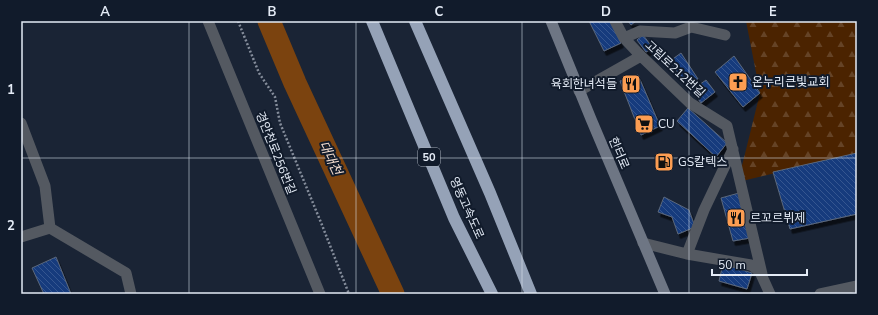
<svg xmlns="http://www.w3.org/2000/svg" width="878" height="315" font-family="'Nunito Sans','Noto Sans KR',sans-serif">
  <defs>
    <pattern id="forest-firs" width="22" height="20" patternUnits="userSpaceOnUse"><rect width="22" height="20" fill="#4b2300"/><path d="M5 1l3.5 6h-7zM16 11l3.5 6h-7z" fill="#654326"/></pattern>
    <pattern id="building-back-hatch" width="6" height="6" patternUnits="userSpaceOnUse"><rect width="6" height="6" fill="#123a7d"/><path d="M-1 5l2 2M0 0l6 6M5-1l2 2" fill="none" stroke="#345790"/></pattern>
    <filter id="shadow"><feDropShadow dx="2.5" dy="4.5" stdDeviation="0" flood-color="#0009"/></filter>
  </defs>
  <rect width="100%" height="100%" fill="#1a2435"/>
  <path fill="url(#forest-firs)" d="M746,21H857V153L738,182L760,93Z"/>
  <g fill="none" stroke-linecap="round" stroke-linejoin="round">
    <path stroke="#7b430f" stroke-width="23" d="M269,21L295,83L393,294"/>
  </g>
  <path fill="url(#building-back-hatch)" stroke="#5c687c" filter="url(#shadow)" d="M589,21H610L621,43L604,51Z
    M628,21H636L631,25Z
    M643,35L653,48L646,52L637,40Z
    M681,53L698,79L687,86L670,61Z
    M734,56L760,93L743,107L715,72Z
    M638,75L660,126L641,135L620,81Z
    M706,80L715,92L701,103L692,90Z
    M688,108L727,143L716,157L677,121Z
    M857,153V214L790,229L773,172Z
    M739,193L750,238L733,241L721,198Z
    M664,197L689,210L695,227L678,234L672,217L658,212Z
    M56,257L71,294H44L32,268Z
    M723,264L752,273L747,289L719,281Z"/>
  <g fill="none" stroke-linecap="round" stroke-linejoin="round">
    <path stroke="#858d9b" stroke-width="2.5" stroke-dasharray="2 2" stroke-linecap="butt" d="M238,21L259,73L275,97L280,123L322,225L349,294"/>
    <path stroke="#545961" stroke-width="11" d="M615,21L624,38L639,54L690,103L727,126L762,274
      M624,38L640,31L675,33L691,27L725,35
      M579,91L641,56
      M21,123L45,186L50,228
      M21,237L50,228L126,273L131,294
      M643,243L687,254L751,265L760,272L770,294
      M687,254L704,210L733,149"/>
    <path stroke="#545961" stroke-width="11" d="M208,21L320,294
      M820,294L857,286"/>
    <path stroke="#6e7684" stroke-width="11" d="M551,21L591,119L665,294"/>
    <path stroke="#95a2b7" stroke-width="12" d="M372,21L454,218L492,294
      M415,21L490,193L531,294"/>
  </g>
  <path fill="none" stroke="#e4ebf6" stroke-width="1" stroke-opacity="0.55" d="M189,21V294M356,21V294M522,21V294M689,21V294M21,158H857"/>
  <defs>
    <g id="church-square" transform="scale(1)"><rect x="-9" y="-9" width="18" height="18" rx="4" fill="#fc9d52" stroke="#111b2b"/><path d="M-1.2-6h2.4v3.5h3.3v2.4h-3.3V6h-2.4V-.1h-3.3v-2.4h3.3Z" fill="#111"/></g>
    <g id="restaurant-square" transform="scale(1)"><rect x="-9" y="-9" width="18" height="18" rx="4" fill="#fc9d52" stroke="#111b2b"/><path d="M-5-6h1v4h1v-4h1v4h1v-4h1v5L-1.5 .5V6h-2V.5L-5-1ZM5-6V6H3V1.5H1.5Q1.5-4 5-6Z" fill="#111"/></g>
    <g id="supermarket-square" transform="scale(1)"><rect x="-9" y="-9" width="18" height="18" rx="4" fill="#fc9d52" stroke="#111b2b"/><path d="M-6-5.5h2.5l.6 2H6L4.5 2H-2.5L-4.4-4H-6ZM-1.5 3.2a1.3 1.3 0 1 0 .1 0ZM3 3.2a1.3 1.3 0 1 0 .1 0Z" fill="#111"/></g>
    <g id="fuel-square" transform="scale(1)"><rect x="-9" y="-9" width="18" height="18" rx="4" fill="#fc9d52" stroke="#111b2b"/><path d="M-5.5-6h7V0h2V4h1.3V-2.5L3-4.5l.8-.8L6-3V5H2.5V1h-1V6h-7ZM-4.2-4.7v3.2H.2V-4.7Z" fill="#111"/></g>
  </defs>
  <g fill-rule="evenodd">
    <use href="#church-square" x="738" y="82"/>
    <use href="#restaurant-square" x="631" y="84"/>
    <use href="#supermarket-square" x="644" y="124"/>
    <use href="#fuel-square" x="664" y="162"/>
    <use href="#restaurant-square" x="736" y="218"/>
  </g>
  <g text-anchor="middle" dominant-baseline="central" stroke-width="4" stroke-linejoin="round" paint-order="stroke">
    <rect fill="#111b2b" stroke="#a5adb9" stroke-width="1" x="418" y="148" width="22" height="18" rx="3"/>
    <g font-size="11" font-weight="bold" fill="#e4ebf6">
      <text x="429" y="157">50</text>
    </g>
    <g font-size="12" fill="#e4ebf6" stroke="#111b2b">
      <text transform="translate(675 69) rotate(43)">고림로212번길</text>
      <text transform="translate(276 153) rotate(68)">경안천로256번길</text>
      <text transform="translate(619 153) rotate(67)">한터로</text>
      <text transform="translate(467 208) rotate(66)">영동고속도로</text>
    </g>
    <g font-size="12" fill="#e4ebf6" stroke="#111b2b" text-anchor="start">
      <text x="752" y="82">온누리큰빛교회</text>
      <text x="617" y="84" text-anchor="end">육회한녀석들</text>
      <text x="658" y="124">CU</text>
      <text x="678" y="162">GS칼텍스</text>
      <text x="750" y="218">르꼬르뷔제</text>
    </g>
    <g font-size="13" font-style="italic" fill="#f4ded0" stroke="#111b2b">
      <text transform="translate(330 158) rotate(65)">대대천</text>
    </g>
  </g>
  <rect width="878" height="315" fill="none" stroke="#111b2b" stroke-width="44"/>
  <path d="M712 269v6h95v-6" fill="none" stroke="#e4ebf6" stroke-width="2"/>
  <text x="718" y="269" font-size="12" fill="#e4ebf6" stroke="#111b2b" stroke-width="3" paint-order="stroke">50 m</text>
  <rect x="22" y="22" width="834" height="271" fill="none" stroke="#e4ebf6" stroke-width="1.5"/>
  <g font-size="13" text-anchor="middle" font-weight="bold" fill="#e4ebf6">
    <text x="105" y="16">A</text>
    <text x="272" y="16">B</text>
    <text x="439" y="16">C</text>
    <text x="606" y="16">D</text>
    <text x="773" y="16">E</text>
    <text x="11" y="94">1</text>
    <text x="11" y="230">2</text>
  </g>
</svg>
